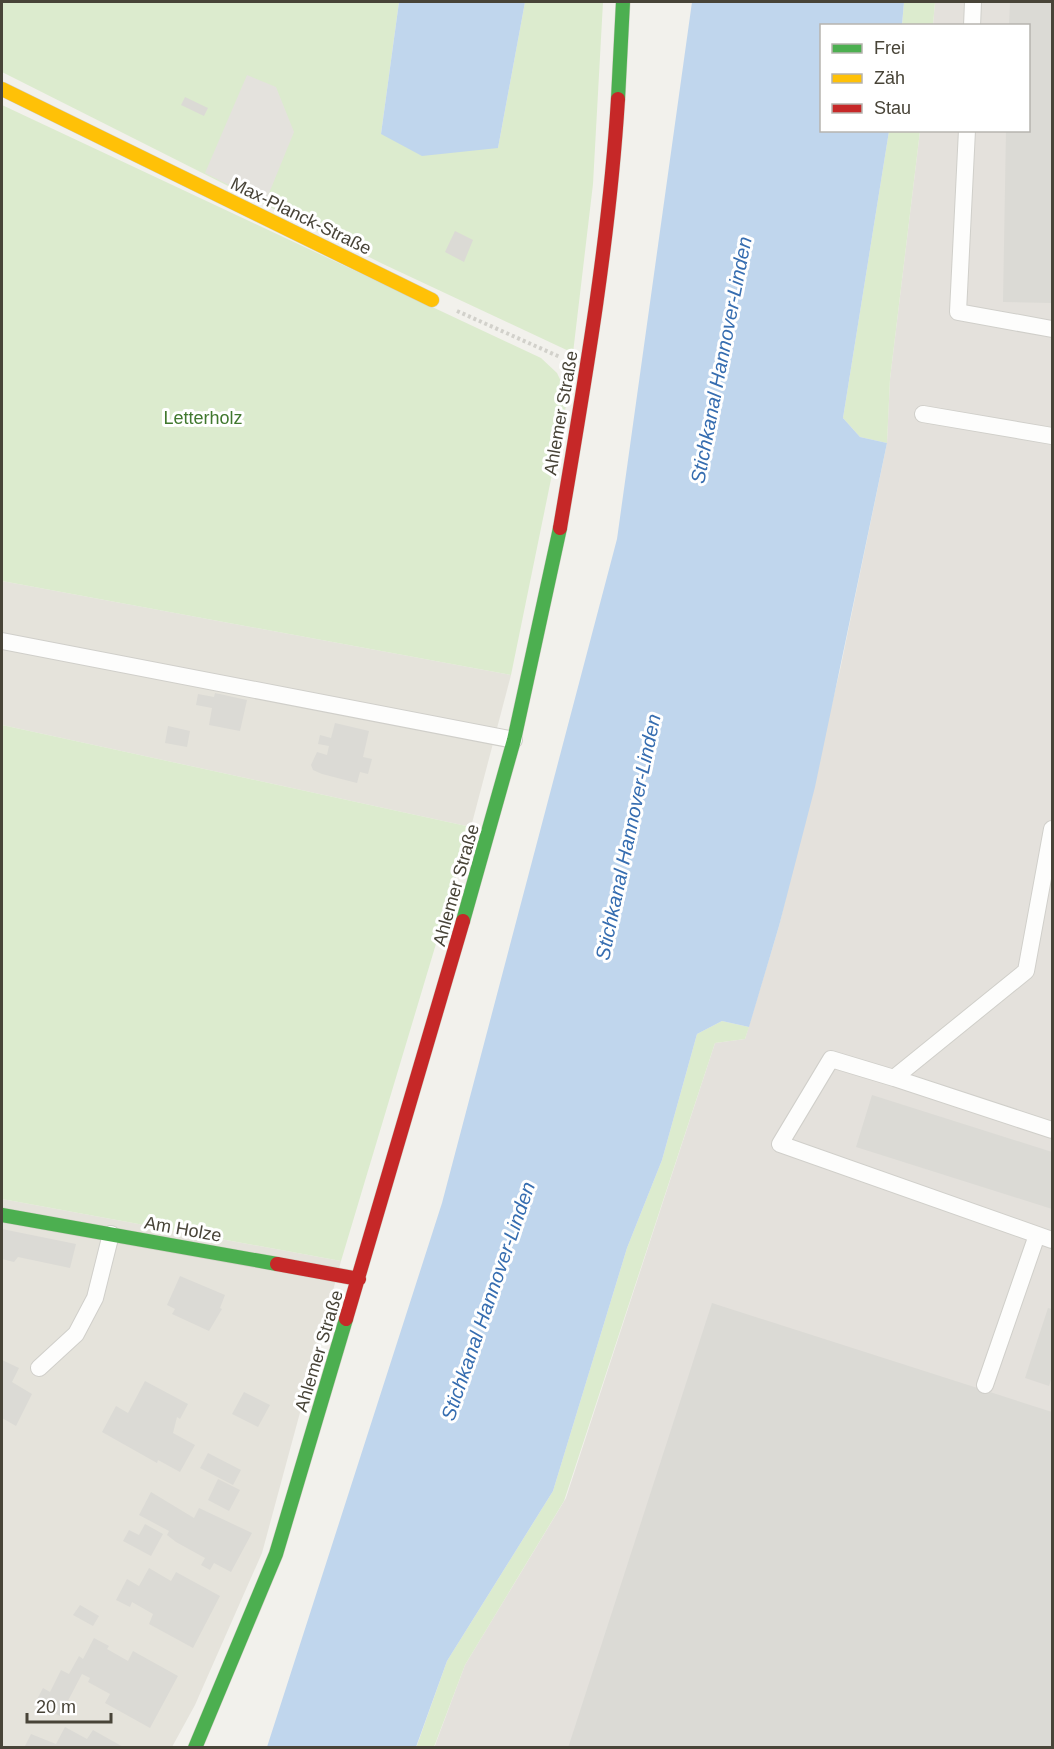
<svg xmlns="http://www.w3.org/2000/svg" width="1054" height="1749" font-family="Helvetica,sans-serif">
  <rect width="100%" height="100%" fill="#f2f1ec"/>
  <path fill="#e5e3db" d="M2,581L511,675L471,827L2,725Z
    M2,1199L341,1261L262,1553L195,1705L172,1747H2Z"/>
  <path fill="#e4e1dc" d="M935,2H1052V1747L434,1748L465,1665L566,1498L715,1043L745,1039L779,926L840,670L887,443L890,379L920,131L1028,130V26L933,25Z"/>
  <path fill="#dcebce" d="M2,2H399L381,134L498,148L525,2H603L593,184L573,353L383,264L2,72Z
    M904,2H935L933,25L902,26Z
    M2,105L541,358L557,373L568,396L511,675L2,581Z
    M889,131H920L890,379L887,443L860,437L843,418Z
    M2,725L471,827L341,1261L2,1199Z
    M722,1021L749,1027L745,1039L715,1043L564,1501L465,1665L434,1747L416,1748L447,1661L553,1491L627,1248L662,1160L697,1034Z"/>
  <path fill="#e4e2dd" d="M247,75L276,87L294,132L265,203L205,173Z"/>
  <path fill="#c0d6ed" d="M399,2H525L498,148L422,156L381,134Z
    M692,2H904L902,25L822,26V130L889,131L843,418L860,437L887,443L815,787L779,926L749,1027L722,1021L697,1034L662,1160L627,1248L553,1491L447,1661L416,1747H267L442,1203L617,539Z"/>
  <path fill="#dbdad5" d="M1010,2H1052V303L1003,302L1006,130H1029V26H1009Z
    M185,97L208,108L204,116L181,105Z
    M455,231L473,240L464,262L445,252Z
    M215,693L247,700L240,731L209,725L212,708L196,705L198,694L214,697Z
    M335,723L369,731L363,757L372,759L368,774L360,772L357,783L322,774L313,770L311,765L317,752L327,755L329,746L318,744L320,735L331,738Z
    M168,726L190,731L187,747L165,743Z
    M872,1095L1052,1152V1209L856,1147Z
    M2,1229L76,1244L70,1268L18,1257L14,1262L2,1259Z
    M180,1276L225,1295L220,1308L222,1309L209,1331L172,1314L175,1309L167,1305Z
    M712,1303L1052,1412V1748H568Z
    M1048,1308L1052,1309V1377L1049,1386L1025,1378Z
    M2,1360L19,1368L12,1382L32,1394L16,1426L2,1418Z
    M145,1381L188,1404L180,1419L177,1417L173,1433L195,1445L180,1472L158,1460L157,1463L102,1432L116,1406L128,1413Z
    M244,1392L270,1405L258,1427L232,1414Z
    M208,1453L241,1470L233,1485L200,1468Z
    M218,1479L240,1490L229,1511L208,1500Z
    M151,1492L194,1518L199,1508L252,1533L231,1572L214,1563L210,1570L201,1565L205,1558L176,1542L167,1535L169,1531L139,1515Z
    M145,1524L163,1534L151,1556L123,1541L129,1530L139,1535Z
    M149,1568L171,1581L176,1572L220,1596L193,1648L149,1624L153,1614L132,1602L130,1607L116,1600L127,1579L139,1586Z
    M80,1605L99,1616L93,1626L73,1615Z
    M94,1638L109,1646L107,1649L128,1661L133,1651L178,1676L150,1728L105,1703L110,1694L88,1682L90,1678L82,1674L60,1716L35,1703L43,1688L50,1692L61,1670L69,1674L79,1656L83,1659Z
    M65,1727L87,1739L93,1730L125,1748H24L31,1734L56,1744Z"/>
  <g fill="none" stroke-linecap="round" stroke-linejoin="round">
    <g stroke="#d0cfca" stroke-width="18">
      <path id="lane" d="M972,26L973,2
        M967,130L958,312L1052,329
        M923,414L1052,436
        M2,641L514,740
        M1052,829L1026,971L894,1078L831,1059L780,1144L1052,1240
        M894,1078L1052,1130
        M39,1368L76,1334L95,1298L111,1234
        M985,1385L1037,1235"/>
    </g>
    <g stroke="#d0cfc4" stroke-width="15">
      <path id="fast" d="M618,99L623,2
        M463,921L514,740L560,528
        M2,1215L277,1264
        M195,1748L276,1554L346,1319"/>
    </g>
    <g stroke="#d0cfc4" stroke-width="15">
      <path id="slow" d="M2,89L432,300"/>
    </g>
    <g stroke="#d0cfc4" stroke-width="15">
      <path id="jam" d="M560,528C584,386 609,244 618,99
        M277,1264L359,1279
        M346,1319L463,921"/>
    </g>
    <path stroke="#d2d1cb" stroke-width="4" stroke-dasharray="3 3" stroke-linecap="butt" d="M457,311L560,357"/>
    <use href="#lane" stroke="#fdfdfc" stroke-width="16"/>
    <use href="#fast" stroke="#4caf50" stroke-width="14"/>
    <use href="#slow" stroke="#ffc107" stroke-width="14"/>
    <use href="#jam" stroke="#c62828" stroke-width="14"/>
  </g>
  <g text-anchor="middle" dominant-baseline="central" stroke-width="6" stroke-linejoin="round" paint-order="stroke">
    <g font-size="18" fill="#484438" stroke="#fff">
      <text transform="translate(301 216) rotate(26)">Max-Planck-Straße</text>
      <text transform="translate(561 413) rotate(-80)">Ahlemer Straße</text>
      <text transform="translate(456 885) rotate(-74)">Ahlemer Straße</text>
      <text transform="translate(183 1229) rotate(10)">Am Holze</text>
      <text transform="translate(319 1351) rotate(-73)">Ahlemer Straße</text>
    </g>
    <g font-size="18" fill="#40782e" stroke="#fff">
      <text x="203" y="418">Letterholz</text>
    </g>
    <g font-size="20" font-style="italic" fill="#366db0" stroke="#fff">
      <text transform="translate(721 360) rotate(-79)">Stichkanal Hannover-Linden</text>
      <text transform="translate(628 837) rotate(-78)">Stichkanal Hannover-Linden</text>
      <text transform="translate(488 1301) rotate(-71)">Stichkanal Hannover-Linden</text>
    </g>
  </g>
  <rect width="1054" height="1749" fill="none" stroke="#484438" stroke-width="6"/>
  <rect x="820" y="24" width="210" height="108" fill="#ffffff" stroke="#b6b4af" stroke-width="1.5"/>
  <rect x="832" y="44" width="30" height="9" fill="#4caf50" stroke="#b6b4af" stroke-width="1.5"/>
  <text x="874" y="54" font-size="18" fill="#484438">Frei</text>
  <rect x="832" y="74" width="30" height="9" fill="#ffc107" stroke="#b6b4af" stroke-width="1.5"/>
  <text x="874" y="84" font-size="18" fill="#484438">Zäh</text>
  <rect x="832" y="104" width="30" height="9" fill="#c62828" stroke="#b6b4af" stroke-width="1.5"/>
  <text x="874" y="114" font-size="18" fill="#484438">Stau</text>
  <path d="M27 1713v9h84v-9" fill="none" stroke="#484438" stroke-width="3"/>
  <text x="36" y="1713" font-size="18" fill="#484438" stroke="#ffffff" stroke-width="4.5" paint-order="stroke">20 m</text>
</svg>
